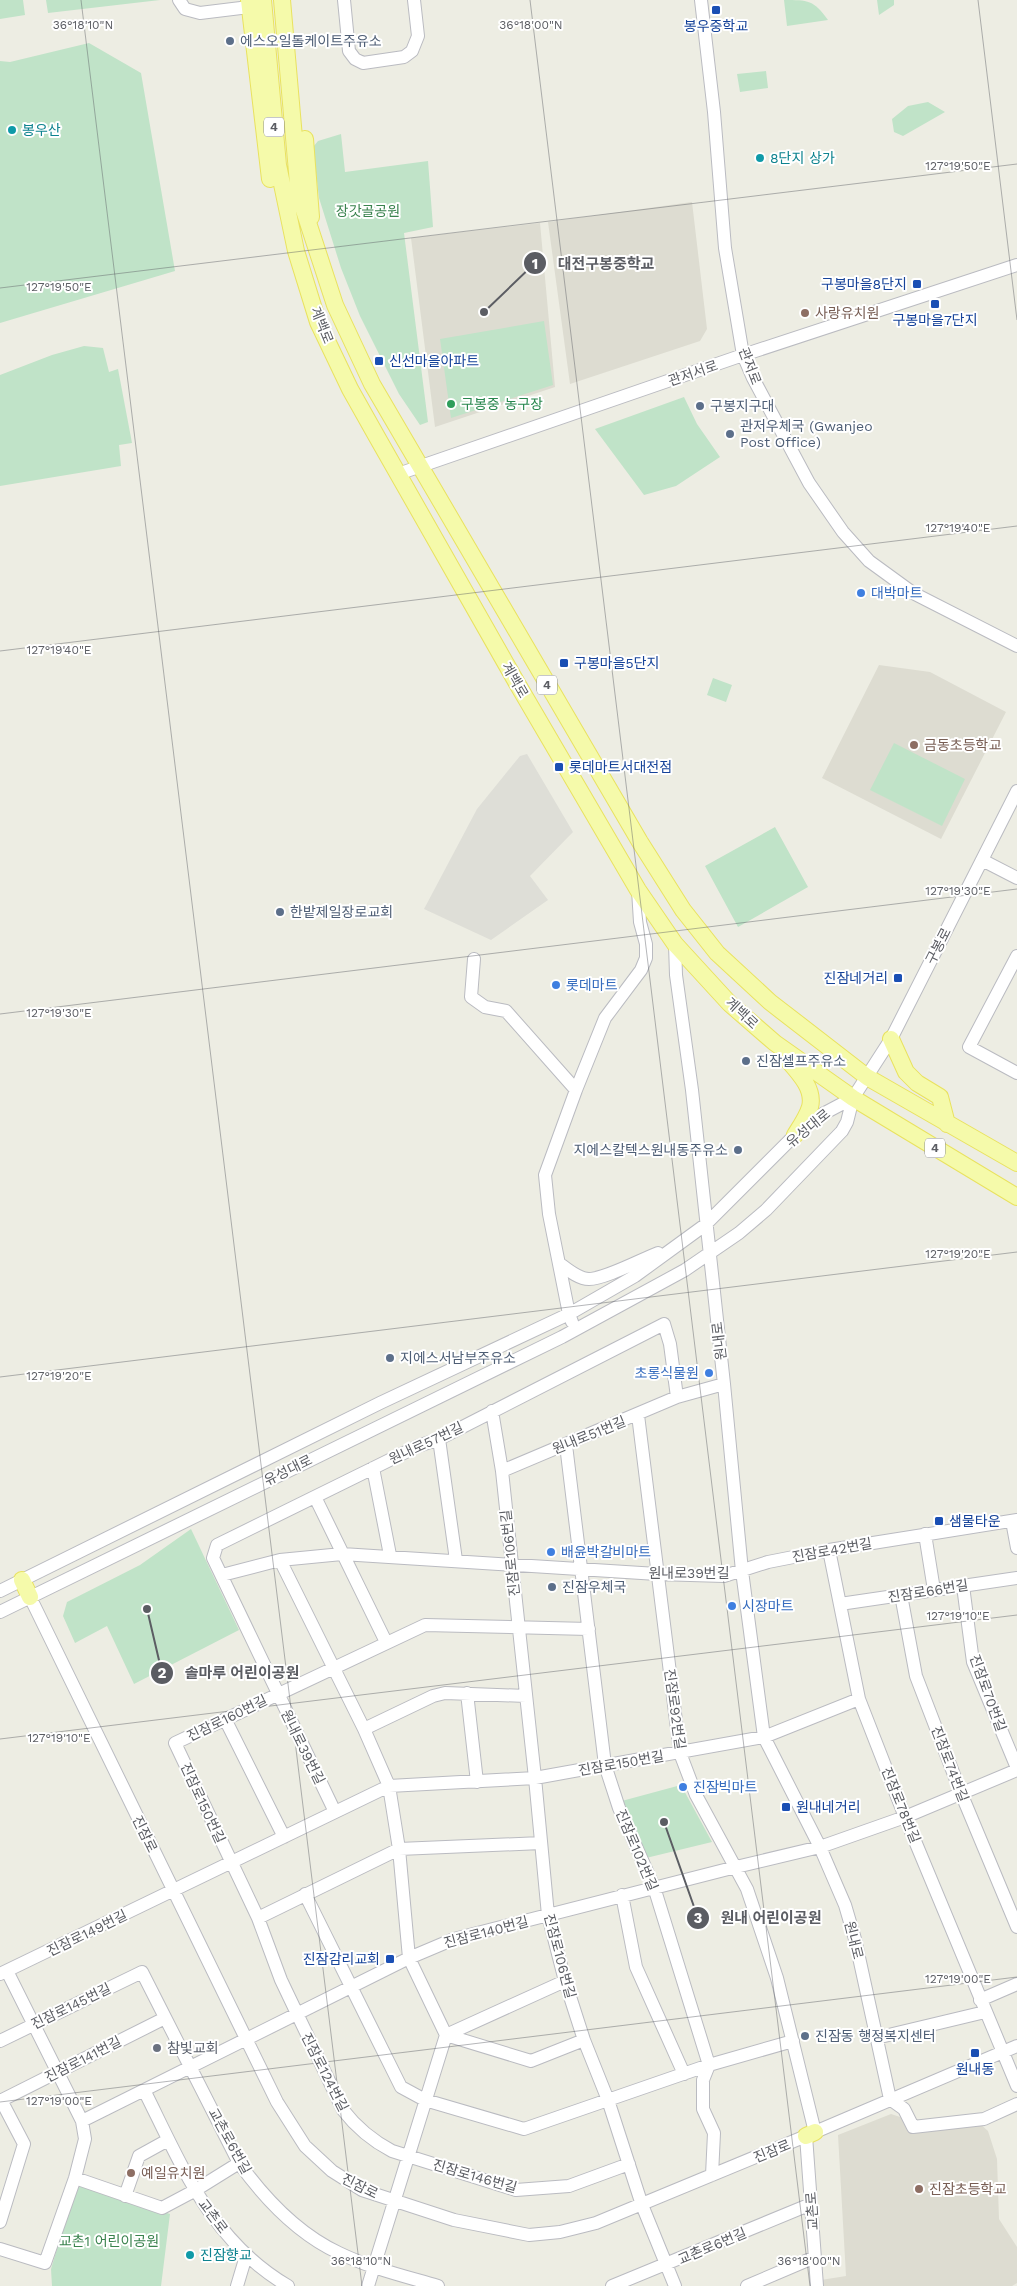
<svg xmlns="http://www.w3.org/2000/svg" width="1017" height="2286" font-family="'Work Sans','Noto Sans KR',sans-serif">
  <rect width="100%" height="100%" fill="#edede3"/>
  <path fill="#deded7" d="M527,754L573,832L530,876L548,900L491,940L424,909L477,809L520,756Z"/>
  <path fill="#dddcd1" d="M692,202L707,329L700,341L570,384L548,222Z
    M540,223L555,387L435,427L411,238Z
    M879,665L930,672L1006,712L941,839L822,778Z
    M891,2114L903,2118L908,2132L979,2123L988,2131L997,2159L999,2219L1017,2247V2283L1012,2286H822L821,2280L846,2276L838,2135Z"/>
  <path fill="#c0e3c8" d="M0,0H23L25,15L0,19Z
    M46,0H160L48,13Z
    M784,0C808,0 814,0 828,20L787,26Z
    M877,0H894V5L879,15Z
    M89,43L141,73L175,271L0,323V61L10,62Z
    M766,71L768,88L740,92L737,74Z
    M928,102L945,112L903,136L894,132L892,119L908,106Z
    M341,134L345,172L428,161L433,227L404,233L428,422L420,425L399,394L360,316L341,268L319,198L313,147L318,141Z
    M544,321L553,385L451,418L440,339Z
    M84,346L103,348L109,372L118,369L132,443L119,445L121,466L0,486V375L52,355Z
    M684,397L697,424L720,457L676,486L644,495L595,429Z
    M713,678L732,685L726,702L707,695Z
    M894,743L965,779L942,826L870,790Z
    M775,827L808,887L738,927L705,866Z
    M191,1529L239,1630L134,1684L107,1626L75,1643L63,1616L67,1602L140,1565Z
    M681,1785L712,1842L646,1858L618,1802Z
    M82,2185L170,2214L161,2286H52L51,2269L75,2188Z"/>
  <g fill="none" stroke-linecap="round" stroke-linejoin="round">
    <g stroke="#babbc1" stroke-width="14">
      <path id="minor" d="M179,0L185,9L200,13L249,7
        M344,0L349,51L355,59L363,63L404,57L412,51L418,36L414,0
        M701,0L714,112L725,248L743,355L753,378L809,483L843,532L869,561L913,593L1017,646
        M398,474L743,355L1017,265
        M982,860L1017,878
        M675,944L676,975L692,1090L724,1384L742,1571L764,1737L820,1847L845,1905L855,1939L890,2099
        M1017,956L969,1047L1017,1073
        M474,959L471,997L485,1007L506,1011L576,1090
        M559,1263C567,1269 578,1279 589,1279C605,1279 642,1259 658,1253
        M572,1322L569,1314L549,1214L545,1175L576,1090L605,1018L641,970L646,958V944L640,922L638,890
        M492,1411L502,1471L535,1778L548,1915L565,1981L584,2040L608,2100L642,2205L675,2286
        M638,1415L680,1753L696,1795L747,1889L777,1978L815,2132L1017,2046
        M439,1439L456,1560
        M566,1445L605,1765L619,1808L654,1887L709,2065L703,2080V2109L714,2133L712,2175
        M373,1468L390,1555
        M502,1471L677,1397L724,1384
        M315,1497L386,1642
        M1012,1521L1017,1548
        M925,1534L934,1590
        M829,1550L859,1699L905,1817L1017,2086
        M280,1560L364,1729L389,1786L399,1849L409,1958L446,2035L368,2286
        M222,1575L280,1560L342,1554L657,1574L724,1576L768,1562L829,1550L1017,1520
        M963,1586L973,1662L1017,1768
        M0,1591L380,1403L569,1314L635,1276L705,1225L795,1135L819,1116L853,1098
        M901,1595L916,1676L961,1793L1017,1927
        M30,1597L277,2102L305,2146L332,2171L362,2190L454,2220L529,2235L560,2232L596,2223L806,2136L817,2286
        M840,1604L1017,1578
        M0,1612L562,1337L685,1270L739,1233L766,1210L842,1131L847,1122L853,1098L891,1039L1017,791
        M589,1629L425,1625L175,1743L258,1918L281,1980L343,2110C356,2127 373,2141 392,2151L516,2190L569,2186L629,2164
        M467,1693L477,1782
        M225,1719L284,1837
        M364,1729L433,1696L445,1693L526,1696
        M335,1812L213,1558L217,1545L418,1446L439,1439L664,1324L670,1344L677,1397
        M305,1894L401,2087L425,2100L524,2129L709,2065L793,2041
        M622,1895L636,1967L684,2074
        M258,1918L399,1849L541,1843
        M0,1974L389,1786L535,1778L764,1737L859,1699
        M980,2000L1017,1984
        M446,2035L531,2061L584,2040
        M446,2035L565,1981
        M876,2038L985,2012
        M0,2041L142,1972L239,2163C265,2199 298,2234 339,2253C370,2268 404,2276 438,2286
        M144,2090C182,2166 211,2241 288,2286
        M890,2099L904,2109L913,2127L984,2119L1017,2104
        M0,2101L165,2018
        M82,2121L409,1958L454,1939L736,1867L820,1847L905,1817L1017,1770
        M75,2178L162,2208L194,2191L239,2163
        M125,2196L139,2156L168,2140
        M0,2222L24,2144L1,2100
        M0,2249L45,2263L75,2178L85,2139L82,2121L7,1971
        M237,2286L246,2256
        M612,2286L811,2204
        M747,2286L815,2257"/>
    </g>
    <g stroke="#e9e25f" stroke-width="18">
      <path id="major" d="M249,0L270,179
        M263,0L278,165L296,251L318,322L350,389L377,437L518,685L638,890L675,944L730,1004L775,1043L853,1098L1017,1197
        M282,0L299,195L335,305L372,384L640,842L683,910L717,953L770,1002L867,1077L1017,1163
        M305,139L311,217
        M891,1039L906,1072L917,1083L940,1097L947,1124
        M785,1057C797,1071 815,1088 810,1107C807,1117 800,1127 795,1135
        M22,1580L30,1597
        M806,2136L815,2132"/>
    </g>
    <use href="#minor" stroke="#fff" stroke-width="12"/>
    <use href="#major" stroke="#f5faaa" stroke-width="16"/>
  </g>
  <path fill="none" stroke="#5b5d63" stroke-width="1" stroke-opacity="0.45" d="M81,0L362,2286M530,0L810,2286M978,0L1017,320M0,288L1017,164M0,651L1017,526M0,1014L1017,889M0,1377L1017,1252M0,1739L1017,1615M0,2102L1017,1977"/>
  <g fill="#1a4fb4" stroke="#fff" stroke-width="2">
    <rect x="711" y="5" width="10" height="10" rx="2.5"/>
    <rect x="912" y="279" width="10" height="10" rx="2.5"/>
    <rect x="930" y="299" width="10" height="10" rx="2.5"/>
    <rect x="374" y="356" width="10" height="10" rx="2.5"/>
    <rect x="559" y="658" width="10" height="10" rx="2.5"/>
    <rect x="554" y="762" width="10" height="10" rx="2.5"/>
    <rect x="893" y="973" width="10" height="10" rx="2.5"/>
    <rect x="934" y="1516" width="10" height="10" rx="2.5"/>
    <rect x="781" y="1802" width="10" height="10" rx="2.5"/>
    <rect x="385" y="1954" width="10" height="10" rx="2.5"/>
    <rect x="970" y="2048" width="10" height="10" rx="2.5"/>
  </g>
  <g fill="#5c6f8a" stroke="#fff" stroke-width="2">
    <circle cx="230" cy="41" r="5"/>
    <circle cx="700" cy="406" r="5"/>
    <circle cx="730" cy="434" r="5"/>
    <circle cx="280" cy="912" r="5"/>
    <circle cx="746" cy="1061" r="5"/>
    <circle cx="738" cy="1150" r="5"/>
    <circle cx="390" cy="1358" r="5"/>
    <circle cx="552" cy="1587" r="5"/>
    <circle cx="805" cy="2036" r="5"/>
  </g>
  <g fill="#0f9aa8" stroke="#fff" stroke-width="2">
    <circle cx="12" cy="130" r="5"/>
    <circle cx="760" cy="158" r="5"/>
    <circle cx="190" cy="2255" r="5"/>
  </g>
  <g fill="#8d6e63" stroke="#fff" stroke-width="2">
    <circle cx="805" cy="313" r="5"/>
    <circle cx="914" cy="745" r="5"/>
    <circle cx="131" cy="2173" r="5"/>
    <circle cx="919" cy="2189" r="5"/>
  </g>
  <circle fill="#2e9e5b" stroke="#fff" stroke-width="2" cx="451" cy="404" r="5"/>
  <g fill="#3f7fe0" stroke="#fff" stroke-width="2">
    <circle cx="861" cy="593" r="5"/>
    <circle cx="556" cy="985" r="5"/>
    <circle cx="709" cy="1373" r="5"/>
    <circle cx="551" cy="1552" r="5"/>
    <circle cx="732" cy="1606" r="5"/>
    <circle cx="683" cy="1787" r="5"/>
  </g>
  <circle fill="#6b7280" stroke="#fff" stroke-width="2" cx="157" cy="2048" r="5"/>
  <g text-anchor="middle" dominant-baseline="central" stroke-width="4" stroke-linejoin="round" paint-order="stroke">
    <g fill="#fff" stroke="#8c8e92" stroke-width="1">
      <rect x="264" y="117.5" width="20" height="19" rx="4"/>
      <rect x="537" y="675.5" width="20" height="19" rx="4"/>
      <rect x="925" y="1138.5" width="20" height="19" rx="4"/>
    </g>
    <g font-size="12" font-weight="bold" fill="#5b5d63">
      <text x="274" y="127">4</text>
      <text x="547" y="685">4</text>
      <text x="935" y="1148">4</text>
    </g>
    <g font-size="14" fill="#164399" stroke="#fff" text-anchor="start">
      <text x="716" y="26" text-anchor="middle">봉우중학교</text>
      <text x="907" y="284" text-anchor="end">구봉마을8단지</text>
      <text x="935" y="320" text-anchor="middle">구봉마을7단지</text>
      <text x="389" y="361">신선마을아파트</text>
      <text x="574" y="663">구봉마을5단지</text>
      <text x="569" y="767">롯데마트서대전점</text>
      <text x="888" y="978" text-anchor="end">진잠네거리</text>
      <text x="949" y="1521">샘물타운</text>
      <text x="796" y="1807">원내네거리</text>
      <text x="380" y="1959" text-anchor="end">진잠감리교회</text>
      <text x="975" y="2069" text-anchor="middle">원내동</text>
    </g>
    <g font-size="14" fill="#4e5e75" stroke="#fff" text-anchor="start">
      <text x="240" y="41">에스오일톨케이트주유소</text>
      <text x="710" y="406">구봉지구대</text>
      <text x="740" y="426">관저우체국 (Gwanjeo<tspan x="740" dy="16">Post Office)</tspan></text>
      <text x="290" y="912">한밭제일장로교회</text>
      <text x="756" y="1061">진잠셀프주유소</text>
      <text x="728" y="1150" text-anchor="end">지에스칼텍스원내동주유소</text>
      <text x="400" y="1358">지에스서남부주유소</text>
      <text x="562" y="1587">진잠우체국</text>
      <text x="815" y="2036">진잠동 행정복지센터</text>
    </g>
    <g font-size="14" fill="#0d838f" stroke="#fff" text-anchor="start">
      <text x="22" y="130">봉우산</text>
      <text x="770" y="158">8단지 상가</text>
      <text x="200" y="2255">진잠향교</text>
    </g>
    <g font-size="14" fill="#3a834e" stroke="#fff">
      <text x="368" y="211">장갓골공원</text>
      <text x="109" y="2241">교촌1 어린이공원</text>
    </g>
    <g font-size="14" fill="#785e54" stroke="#fff" text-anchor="start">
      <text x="815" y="313">사랑유치원</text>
      <text x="924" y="745">금동초등학교</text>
      <text x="141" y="2173">예일유치원</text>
      <text x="929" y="2189">진잠초등학교</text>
    </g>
    <g font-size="14" fill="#5b5d63" stroke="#fff">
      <text transform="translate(322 325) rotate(68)">계백로</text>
      <text transform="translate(750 366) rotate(69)">관저로</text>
      <text transform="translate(693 373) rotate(-19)">관저서로</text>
      <text transform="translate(515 680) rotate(60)">계백로</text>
      <text transform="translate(938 946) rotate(-63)">구봉로</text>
      <text transform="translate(742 1013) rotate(43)">계백로</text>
      <text transform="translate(808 1128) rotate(-39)">유성대로</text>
      <text transform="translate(719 1341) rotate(-97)">원내로</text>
      <text transform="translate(589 1435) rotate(-22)">원내로51번길</text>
      <text transform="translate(426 1443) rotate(-25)">원내로57번길</text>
      <text transform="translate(288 1470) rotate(-26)">유성대로</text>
      <text transform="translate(832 1550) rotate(-10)">진잠로42번길</text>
      <text transform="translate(510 1553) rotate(-96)">진잠로106번길</text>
      <text x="689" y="1573">원내로39번길</text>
      <text transform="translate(928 1591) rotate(-9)">진잠로66번길</text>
      <text transform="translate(988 1693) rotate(70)">진잠로70번길</text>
      <text transform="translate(675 1709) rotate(82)">진잠로92번길</text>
      <text transform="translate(227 1718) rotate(-26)">진잠로160번길</text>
      <text transform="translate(303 1747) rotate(64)">원내로39번길</text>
      <text transform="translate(621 1763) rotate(-10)">진잠로150번길</text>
      <text transform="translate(950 1764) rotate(69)">진잠로74번길</text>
      <text transform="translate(203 1803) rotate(65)">진잠로150번길</text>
      <text transform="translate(901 1805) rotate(68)">진잠로78번길</text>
      <text transform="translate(145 1834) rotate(64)">진잠로</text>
      <text transform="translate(637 1850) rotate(67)">진잠로102번길</text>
      <text transform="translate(486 1932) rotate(-15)">진잠로140번길</text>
      <text transform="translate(87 1933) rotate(-26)">진잠로149번길</text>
      <text transform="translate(854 1940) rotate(76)">원내로</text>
      <text transform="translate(560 1956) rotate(75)">진잠로106번길</text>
      <text transform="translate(71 2006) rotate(-26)">진잠로145번길</text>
      <text transform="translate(83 2059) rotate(-27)">진잠로141번길</text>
      <text transform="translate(325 2072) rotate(63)">진잠로124번길</text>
      <text transform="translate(230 2141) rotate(61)">교촌로6번길</text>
      <text transform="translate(772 2151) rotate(-22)">진잠로</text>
      <text transform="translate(475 2176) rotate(16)">진잠로146번길</text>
      <text transform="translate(360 2186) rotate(26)">진잠로</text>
      <text transform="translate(812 2211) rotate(-94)">교촌로</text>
      <text transform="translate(213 2216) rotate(53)">교촌로</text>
      <text transform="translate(712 2246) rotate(-23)">교촌로6번길</text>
    </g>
    <g font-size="14" fill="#27864d" stroke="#fff" text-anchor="start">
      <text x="461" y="404">구봉중 농구장</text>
    </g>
    <g font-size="14" fill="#366cbe" stroke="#fff" text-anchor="start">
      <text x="871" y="593">대박마트</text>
      <text x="566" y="985">롯데마트</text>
      <text x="699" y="1373" text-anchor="end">초롱식물원</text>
      <text x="561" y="1552">배윤박갈비마트</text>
      <text x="742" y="1606">시장마트</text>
      <text x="693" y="1787">진잠빅마트</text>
    </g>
    <g font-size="14" fill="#5b616d" stroke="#fff" text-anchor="start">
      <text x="167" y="2048">참빛교회</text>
    </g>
  </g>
  <g font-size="12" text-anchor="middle" fill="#5b5d63" stroke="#fff" stroke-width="4" stroke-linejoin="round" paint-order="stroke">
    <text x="83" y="29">36°18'10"N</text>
    <text x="531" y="29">36°18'00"N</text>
    <text x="958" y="170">127°19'50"E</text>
    <text x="59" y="291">127°19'50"E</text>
    <text x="958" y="532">127°19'40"E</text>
    <text x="59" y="654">127°19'40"E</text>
    <text x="958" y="895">127°19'30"E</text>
    <text x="59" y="1017">127°19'30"E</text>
    <text x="958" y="1258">127°19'20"E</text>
    <text x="59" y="1380">127°19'20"E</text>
    <text x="958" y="1620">127°19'10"E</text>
    <text x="59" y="1742">127°19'10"E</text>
    <text x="958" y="1983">127°19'00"E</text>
    <text x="59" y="2105">127°19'00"E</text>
    <text x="361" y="2265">36°18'10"N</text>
    <text x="809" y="2265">36°18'00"N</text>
  </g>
  <path fill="none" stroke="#5b5d63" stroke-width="2" d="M484 312L535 263M147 1609L162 1673M664 1822L698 1918"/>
  <g fill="#5b5d63" stroke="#fff" stroke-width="2">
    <circle cx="484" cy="312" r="5"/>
    <circle cx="147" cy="1609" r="5"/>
    <circle cx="664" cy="1822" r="5"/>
    <circle cx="535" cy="263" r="12"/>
    <circle cx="162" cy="1673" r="12"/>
    <circle cx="698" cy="1918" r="12"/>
  </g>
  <g font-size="15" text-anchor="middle" font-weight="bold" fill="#fff">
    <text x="535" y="269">1</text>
    <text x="162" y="1678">2</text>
    <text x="698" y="1923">3</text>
  </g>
  <g font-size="15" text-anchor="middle" font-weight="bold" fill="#5b5d63" stroke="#fff" stroke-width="4" stroke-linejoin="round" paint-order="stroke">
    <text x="606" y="269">대전구봉중학교</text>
    <text x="242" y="1678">솔마루 어린이공원</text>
    <text x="771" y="1923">원내 어린이공원</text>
  </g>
</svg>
